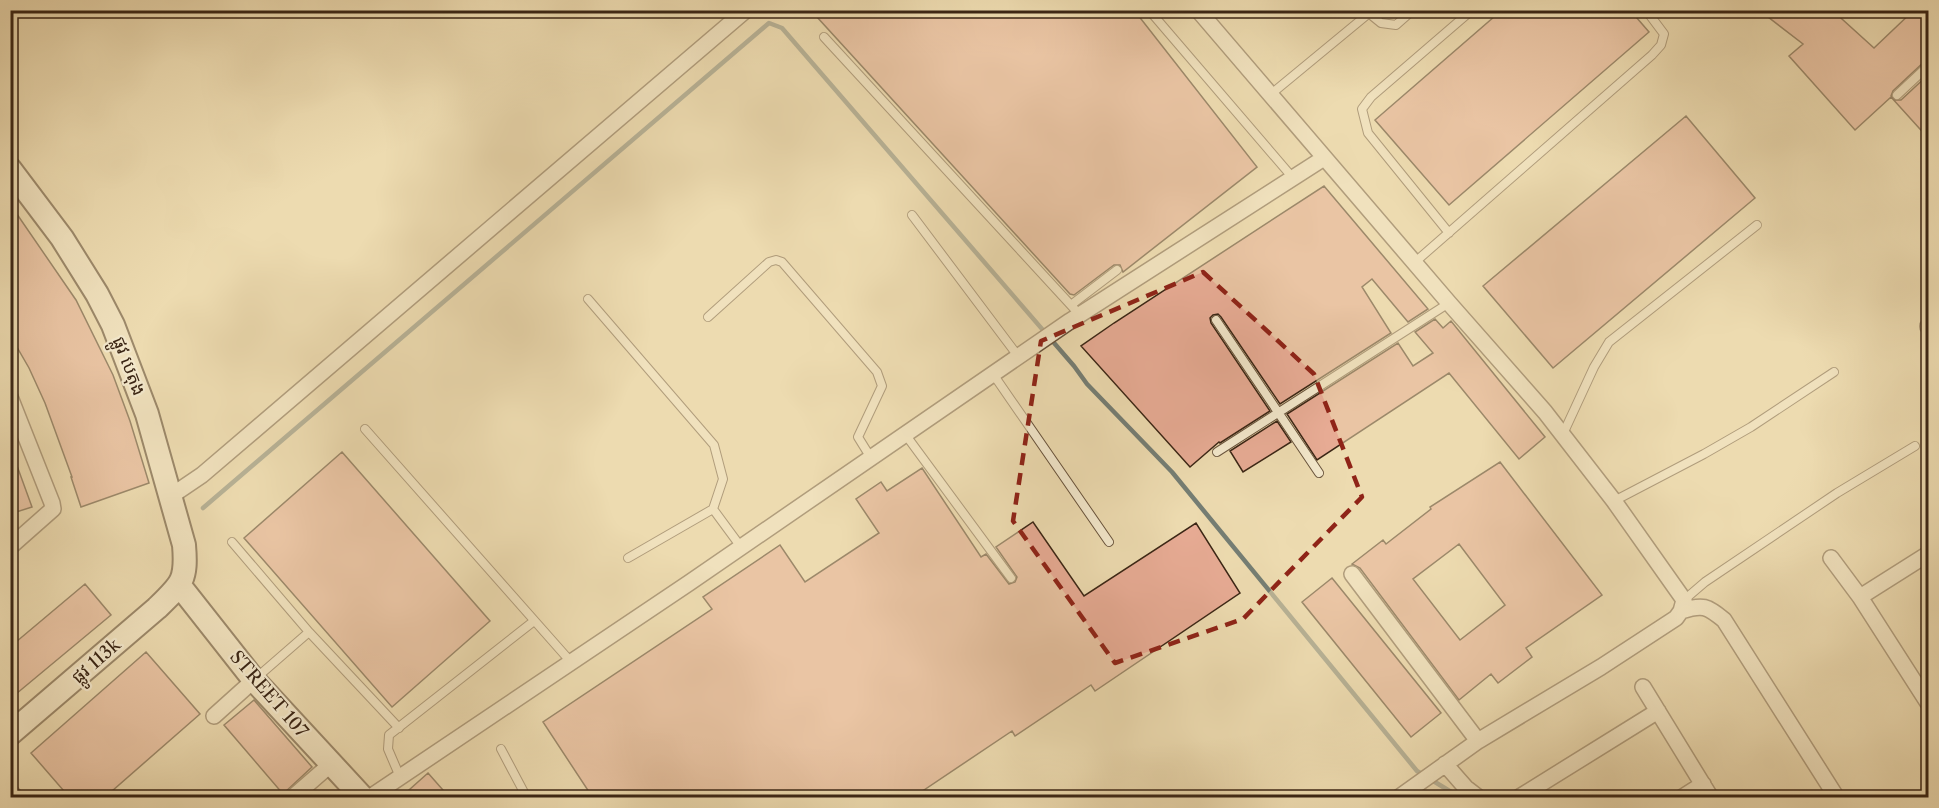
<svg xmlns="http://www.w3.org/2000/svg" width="1939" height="808" font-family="'Libre Caslon Text','Noto Sans Khmer',serif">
  <rect width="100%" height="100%" fill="#eddbb0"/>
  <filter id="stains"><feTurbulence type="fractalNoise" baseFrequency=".00333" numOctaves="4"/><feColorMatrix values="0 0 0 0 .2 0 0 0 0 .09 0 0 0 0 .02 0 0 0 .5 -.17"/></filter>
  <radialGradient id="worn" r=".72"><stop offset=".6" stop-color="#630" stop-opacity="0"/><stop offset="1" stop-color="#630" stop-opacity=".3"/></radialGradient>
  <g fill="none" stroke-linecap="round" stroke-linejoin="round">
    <path stroke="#757e74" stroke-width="4.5" d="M203,508L769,23L782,28L1074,366L1087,384L1172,472L1417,771L1461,798"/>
  </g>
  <path fill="#e7ab94" stroke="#3b2615" stroke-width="1.5" fill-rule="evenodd" d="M826,10H1134L1257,167L1123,272L1120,265H1114L1074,295L1070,294L817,17Z
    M1502,10H1630L1649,32L1449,205L1375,120Z
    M1759,10H1832L1874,48L1914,10H1929V60L1924,62L1893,91L1891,96L1895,100H1901L1929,74V139L1891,97L1855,130L1789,56L1803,44Z
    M1686,116L1755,198L1553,368L1483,286Z
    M1324,186L1428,309L1408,322L1372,279L1362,287L1391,333L1280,404L1221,317L1218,314L1213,315L1210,318L1211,323L1270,411L1220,443L1219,442L1190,467L1081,346L1114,323Z
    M10,204L76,300L113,375L130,421L149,483L81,507L71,477H72L45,403L29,368L10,335Z
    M1435,319L1443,328L1451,321L1545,437L1519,459L1449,373L1317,460L1287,414L1398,343L1413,366L1433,353L1415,332Z
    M1277,421L1291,442L1243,472L1230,451Z
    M10,452H12L32,507L10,514Z
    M342,452L490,621L392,707L244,538Z
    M1500,462L1602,595L1526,648L1532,657L1498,683L1491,674L1459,700L1360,568L1352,564L1383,540L1386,544L1431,509L1430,507ZM1459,544L1505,605L1460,640L1413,579Z
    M922,468L981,557L986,554L1009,584L1015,582L1017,577L996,547L1033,522L1084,596L1196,523L1240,593L1095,691L1091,685L1015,736L1012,731L912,798H593L543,722L712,609L703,597L780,545L805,582L879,533L856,499L881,482L887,491Z
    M1332,578L1441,713L1411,737L1302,602Z
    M85,584L111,615L10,699V647Z
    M146,652L200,714L104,798H70L31,753Z
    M254,700L312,767L283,794L224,725Z
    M428,773L450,798H400Z"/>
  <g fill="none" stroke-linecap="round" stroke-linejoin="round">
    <g stroke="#68533c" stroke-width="10">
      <path id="lane" d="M1149,10L1293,178
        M1365,10L1381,23L1396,25L1413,10
        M824,37L1080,315
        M1270,95L1368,14
        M1897,95L1928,66
        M912,215L1018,356
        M1449,233L1368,133L1362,109L1371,97L1472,10
        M1414,263L1652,55L1661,45L1664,34L1646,10
        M588,299L714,445L723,479L713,509L741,547
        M1071,305L1117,270
        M708,317L769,262L776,260L782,262L877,372L882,386L858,437L871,458
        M1216,320L1319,473
        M993,374L1109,542
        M365,429L571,662
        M905,434L1011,578
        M1563,434L1594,367L1609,342L1757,225
        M1217,452L1449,303
        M1614,501L1704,454L1751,427L1834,372
        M232,542L309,632L255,679
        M628,558L713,509
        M1684,600L1705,582L1837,493L1915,446
        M309,632L399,728
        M501,749L527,798
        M400,777L388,749L389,735L534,621"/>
    </g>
    <g stroke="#68533c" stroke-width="18">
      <path id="street" d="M1198,10L1449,303L1545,412L1614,501L1684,600L1681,611L1676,618L1601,667L1478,741L1398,798
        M1928,326V327
        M10,397L52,503L53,509L10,547
        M171,496L202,475L746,10
        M1831,558L1860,597L1928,703
        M1352,574L1478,741
        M1860,597L1928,554
        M1681,611C1703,604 1707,606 1724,620L1837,798
        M1643,687L1711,798
        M214,716L254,680
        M1445,764L1466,788L1479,798
        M10,791L16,798
        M292,798L331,764
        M369,798L689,583L1070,321L1324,158
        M1518,798L1658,711
        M1681,798L1703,784"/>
    </g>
    <g stroke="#3b2615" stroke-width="26">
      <path id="secondary" d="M10,169L62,238L97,294L113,325L147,414L184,545C187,580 182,584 157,608L10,734
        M180,586L254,680L363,798"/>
    </g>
    <use href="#lane" stroke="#f3e8cc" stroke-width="8"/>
    <use href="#street" stroke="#f3e8cc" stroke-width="15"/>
    <use href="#secondary" stroke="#f3e8cc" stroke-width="22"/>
  </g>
  <path d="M0 0H1939V808H0ZM1203,272L1314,374L1362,497L1243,619L1115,663L1013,521L1041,341Z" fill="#eddbb0" fill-opacity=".55" fill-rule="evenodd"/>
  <path fill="none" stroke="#8f2418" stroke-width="4.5" stroke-dasharray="12 8" stroke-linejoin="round" d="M1203,272L1314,374L1362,497L1243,619L1115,663L1013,521L1041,341Z"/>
  <g text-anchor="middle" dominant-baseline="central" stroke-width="4.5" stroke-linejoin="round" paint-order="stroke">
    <g font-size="18" fill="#3b2615" stroke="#f3e8cc">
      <text transform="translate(129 366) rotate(69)">ផ្លូវ បេតុង</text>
      <text transform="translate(96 661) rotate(-41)">ផ្លូវ 113k</text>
      <text transform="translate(269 694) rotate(49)">STREET 107</text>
    </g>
  </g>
  <rect width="1939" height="808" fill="none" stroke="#eddbb0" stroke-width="36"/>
  <rect x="12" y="12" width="1915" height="784" fill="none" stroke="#3b2615" stroke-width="3"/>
  <rect x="18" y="18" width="1903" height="772" fill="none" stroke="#3b2615" stroke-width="1.5"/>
  <rect width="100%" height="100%" filter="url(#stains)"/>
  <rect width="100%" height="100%" fill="url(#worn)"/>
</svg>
